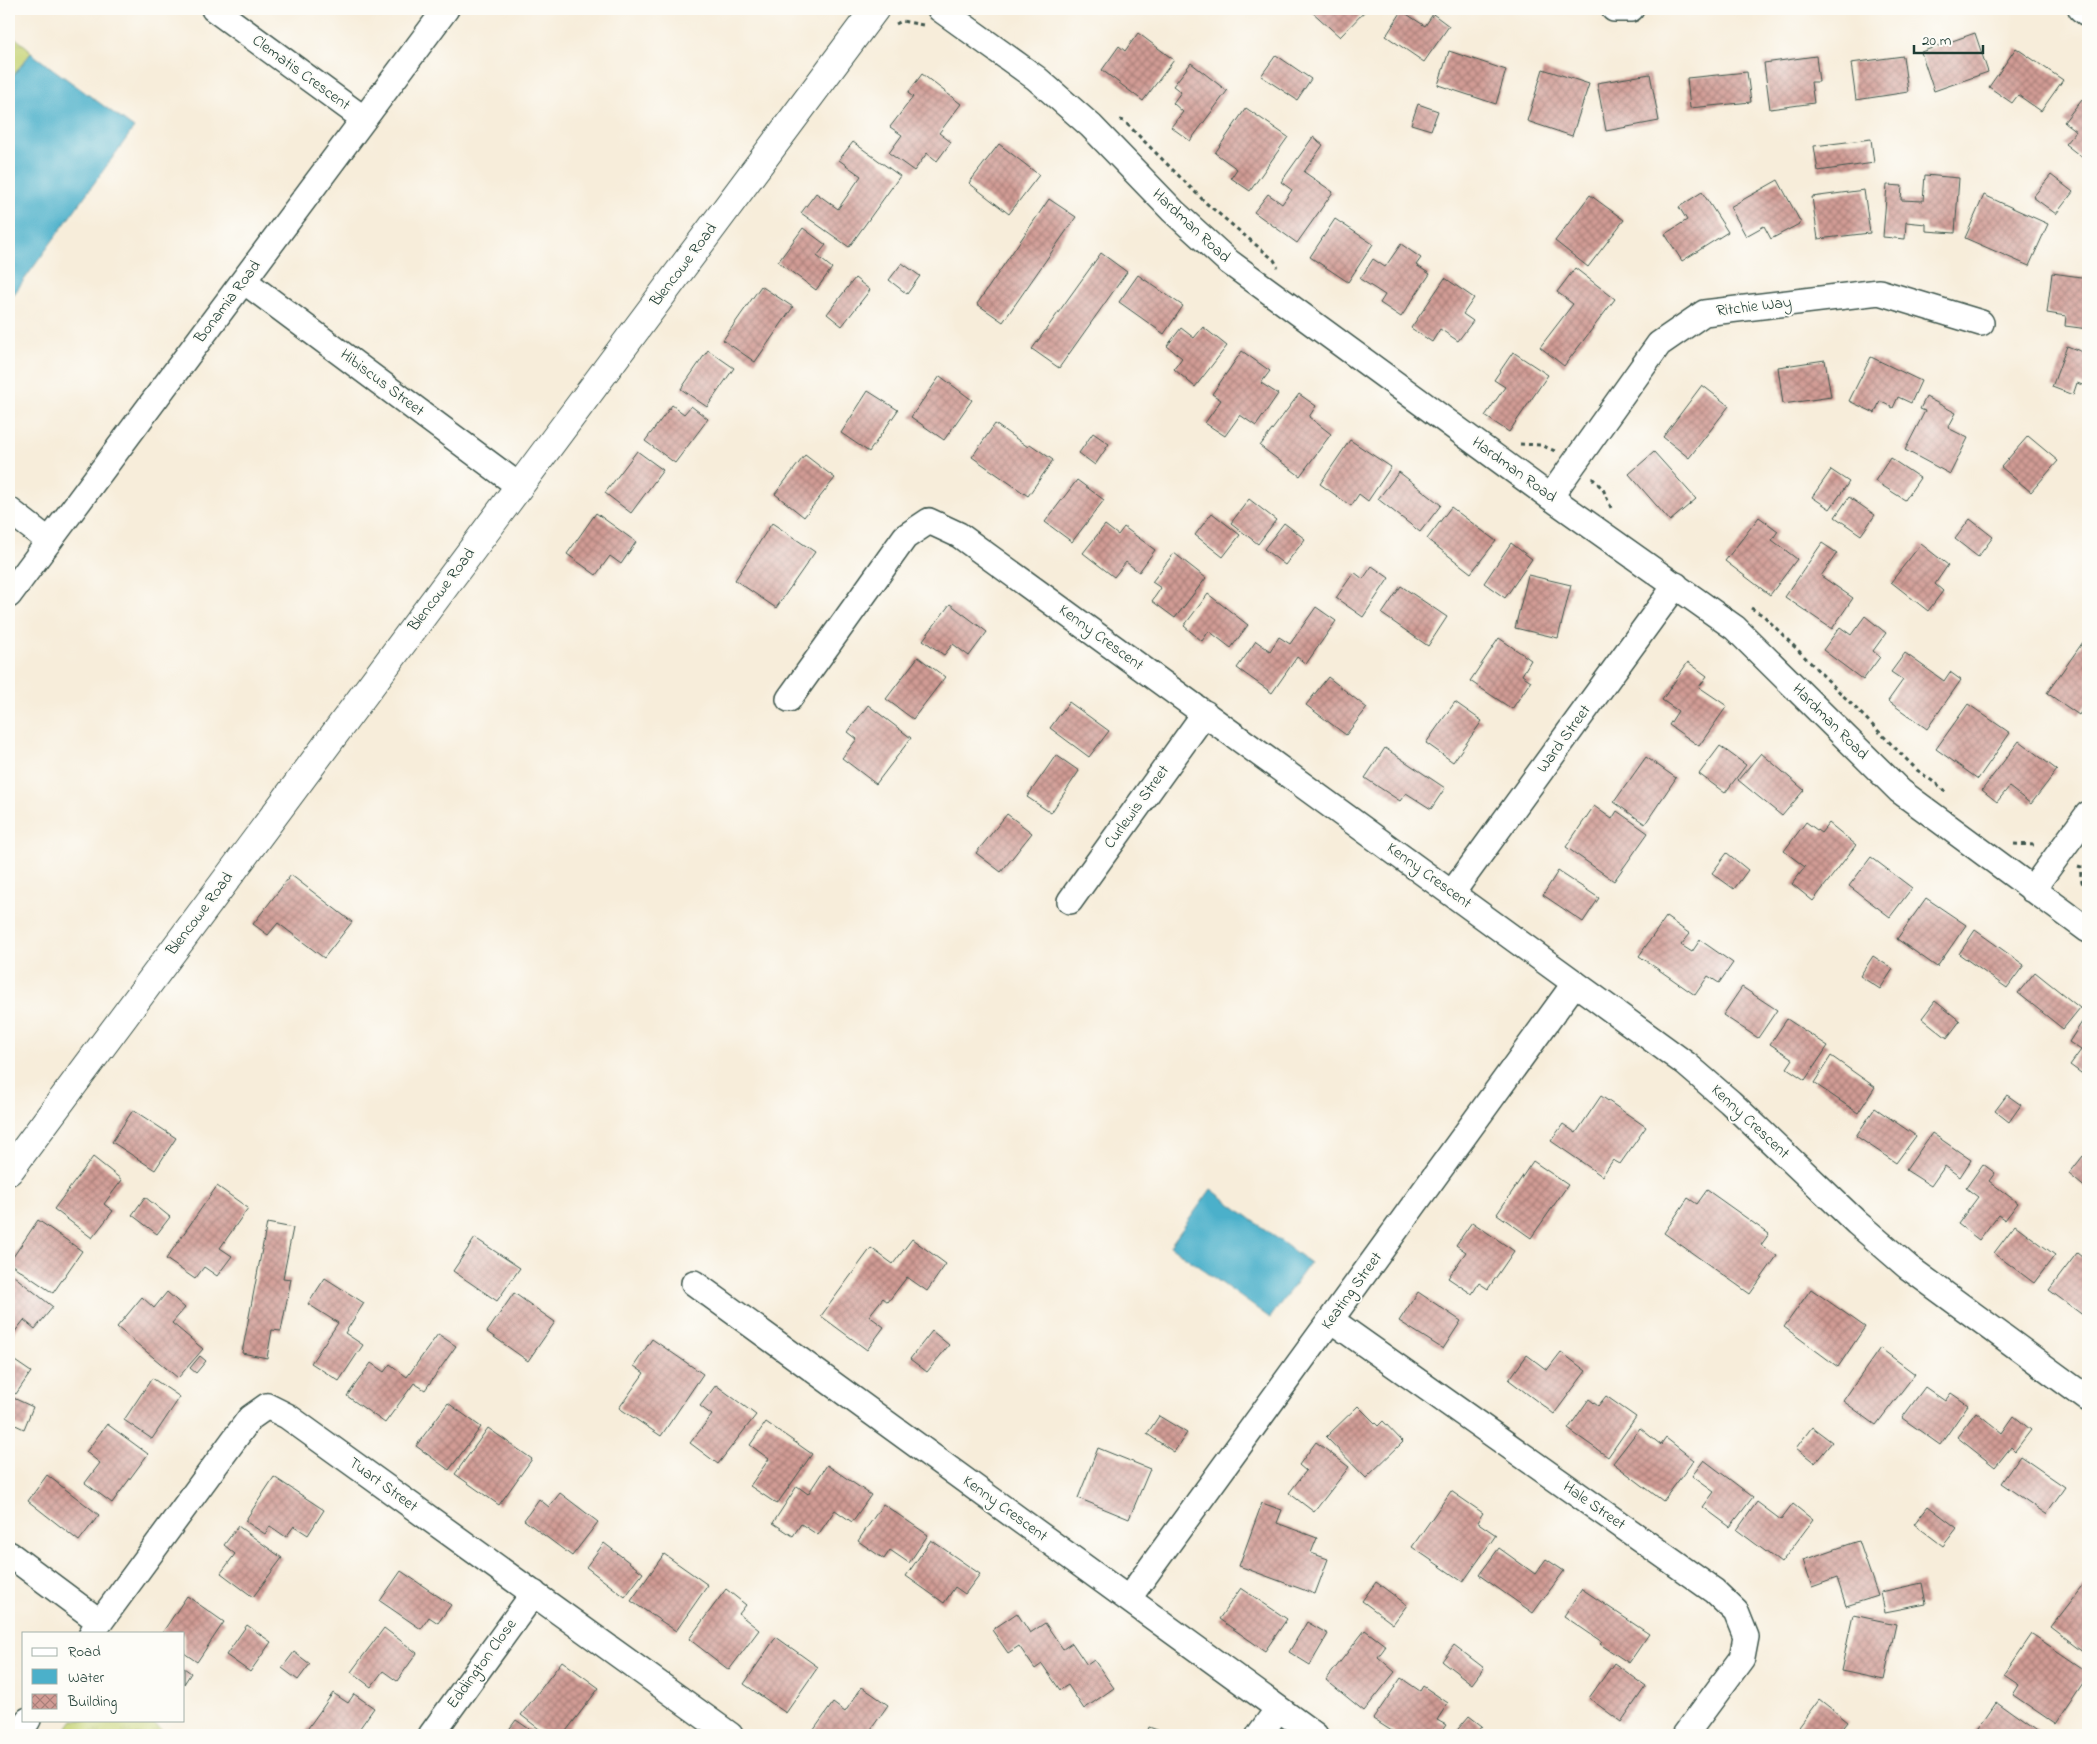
<svg xmlns="http://www.w3.org/2000/svg" width="2097" height="1744" font-family="'Indie Flower',sans-serif">
  <defs>
    <pattern id="park-tufts" width="24" height="20" patternUnits="userSpaceOnUse" patternTransform="scale(1.25)"><rect width="24" height="20" fill="#c6d375"/><path d="M3 7l-1-3M5 7V3M7 7l1-3M15 17l-1-3M17 17v-4M19 17l1-3" fill="none" stroke="#aab666"/></pattern>
    <pattern id="building-cross-hatch" width="8" height="8" patternUnits="userSpaceOnUse" patternTransform="scale(1.25)"><rect width="8" height="8" fill="#d19b94"/><path d="M0 0l8 8M0 8l8-8" fill="none" stroke="#a9807a"/></pattern>
  </defs>
  <rect width="100%" height="100%" fill="#fdfcf7"/>
  <filter id="ink" filterUnits="userSpaceOnUse"><feTurbulence type="fractalNoise" baseFrequency=".02" numOctaves="2"/><feDisplacementMap in="SourceGraphic" scale="10" xChannelSelector="R" yChannelSelector="G"/><feConvolveMatrix kernelMatrix="1 2 1 2 8 2 1 2 1" color-interpolation-filters="sRGB"/></filter>
  <filter id="wash" filterUnits="userSpaceOnUse"><feTurbulence type="fractalNoise" baseFrequency=".0096" numOctaves="4" result="noise"/><feDisplacementMap in="SourceGraphic" scale="20" xChannelSelector="R" yChannelSelector="G"/><feGaussianBlur stdDeviation="1.12" result="paint"/><feColorMatrix in="noise" values="0 0 0 0 0 0 0 0 0 0 0 0 0 0 0 0 0 1.4 0 .05"/><feComposite in="paint" operator="in"/></filter>
  <g filter="url(#wash)">
    <rect width="100%" height="100%" fill="#f7edda"/>
    <path fill="url(#park-tufts)" stroke="#728854" d="M9,33L28,48L31,53L9,81Z
      M73,1720H149L169,1735H62Z"/>
    <path fill="#4bb0ca" stroke="#35767f" d="M31,53L134,128L9,301V81Z
      M1211,1189L1310,1263L1270,1318L1170,1246Z"/>
    <g id="blocks">
      <path fill="url(#building-cross-hatch)" d="M1309,9H1367L1340,37Z
        M1402,11L1425,26L1433,14L1449,26L1424,62L1386,36Z
        M1138,33L1174,60L1143,101L1102,70L1119,46L1125,51Z
        M1975,33L1988,72L1934,91L1921,52Z
        M2016,48L2063,80L2041,111L2018,95L2012,103L1989,87Z
        M1449,51L1506,70L1496,104L1438,85Z
        M1276,55L1311,79L1297,100L1261,76Z
        M1816,56L1819,82H1811L1814,103L1770,109L1764,63Z
        M1903,56L1908,92L1856,100L1851,63Z
        M1191,63L1227,91L1190,141L1171,127L1183,112L1173,103L1181,92L1173,86Z
        M1543,69L1589,84L1572,136L1527,121Z
        M1747,72L1751,102L1690,108L1687,78Z
        M922,74L961,104L939,133L951,142L937,161L927,153L914,171L889,153L902,135L890,127L913,97L908,93Z
        M1650,74L1659,121L1606,131L1597,83Z
        M2082,99L2088,104V162L2065,144L2076,131L2064,122Z
        M1418,104L1438,111L1431,130L1411,124Z
        M1246,108L1288,137L1250,191L1231,178L1237,169L1215,153Z
        M1313,137L1323,145L1304,172L1333,192L1297,243L1254,212L1268,194L1282,204L1292,190L1281,182Z
        M1871,139L1874,163L1818,171L1814,146Z
        M853,142L900,176L849,247L801,213L816,193L838,209L861,176L839,160Z
        M999,144L1039,175L1009,214L969,183Z
        M1925,175L1959,178L1955,233L1926,231V224L1906,222L1905,239L1883,237L1887,185L1902,186L1901,200L1923,201Z
        M2051,175L2073,192L2056,214L2033,197Z
        M1778,180L1801,223L1771,239L1764,226L1746,236L1730,207Z
        M1864,190L1870,233L1818,239L1812,197Z
        M1702,192L1728,232L1682,261L1665,234L1687,220L1679,207Z
        M1590,195L1624,220L1588,267L1555,241Z
        M1984,195L2048,224L2029,266L1965,238Z
        M1049,199L1076,217L1003,322L977,304Z
        M1335,219L1373,244L1348,282L1310,257Z
        M803,228L826,245L817,256L832,268L816,290L778,262Z
        M1401,244L1421,258L1416,265L1430,274L1401,317L1380,303L1385,295L1360,279L1373,259L1385,267Z
        M1101,253L1127,272L1059,368L1032,349Z
        M902,263L920,276L907,294L889,280Z
        M1575,268L1615,299L1564,366L1540,347L1573,304L1557,292Z
        M2052,273L2088,278V329L2065,326L2066,316L2047,313Z
        M1138,275L1183,306L1164,334L1119,302Z
        M855,278L870,290L842,326L827,314Z
        M1445,278L1474,298L1463,314L1473,321L1458,341L1440,329L1432,342L1411,328Z
        M761,286L793,307L755,362L723,340Z
        M1203,327L1227,346L1195,387L1174,369L1182,358L1167,346L1181,328L1194,338Z
        M2067,346L2088,354V387L2077,383L2073,395L2052,387Z
        M708,350L734,368L707,407L681,389Z
        M1242,351L1270,371L1261,383L1278,394L1256,426L1240,415L1225,436L1205,423L1221,400L1212,394Z
        M1513,352L1548,375L1509,432L1485,416L1505,387L1494,380Z
        M1871,357L1921,381L1911,403L1898,397L1893,408L1880,401L1875,413L1849,401Z
        M1825,360L1831,397L1783,404L1778,367Z
        M940,376L972,400L944,440L911,417Z
        M1702,385L1729,406L1689,458L1663,437Z
        M868,391L898,410L869,452L841,433Z
        M1299,394L1316,406L1309,417L1331,434L1300,476L1260,446Z
        M1926,397L1956,413L1948,428L1968,438L1950,474L1905,450L1925,411L1920,409Z
        M672,405L684,414L691,406L708,419L675,463L645,441Z
        M995,424L1028,447L1030,444L1053,460L1028,496L972,457Z
        M1093,433L1109,444L1095,465L1079,453Z
        M2028,436L2058,461L2031,492L2001,467Z
        M1350,440L1391,467L1368,501L1359,494L1351,506L1320,484Z
        M637,451L663,470L631,513L605,493Z
        M1654,452L1696,499L1670,521L1629,474Z
        M805,455L835,478L804,517L775,494Z
        M1890,458L1920,478L1905,500L1875,481Z
        M1831,470L1849,482L1830,509L1812,497Z
        M1399,472L1441,505L1420,532L1378,499Z
        M1077,480L1104,500L1072,542L1045,522Z
        M1849,497L1875,515L1861,535L1835,517Z
        M1249,499L1276,520L1258,544L1231,523Z
        M1451,507L1496,541L1471,573L1427,539Z
        M596,513L636,542L621,564L610,556L596,575L567,554Z
        M1212,513L1240,535L1223,557L1195,535Z
        M1759,517L1778,531L1772,540L1797,559L1770,595L1725,561Z
        M1970,519L1993,537L1978,557L1955,539Z
        M772,523L815,552L776,608L735,580Z
        M1284,523L1305,539L1285,565L1264,549Z
        M1105,525L1118,535L1124,527L1155,550L1139,572L1126,562L1114,577L1083,553Z
        M1511,543L1532,559L1505,598L1484,583Z
        M1822,543L1837,553L1821,576L1853,598L1832,629L1785,597Z
        M1921,544L1948,565L1935,584L1943,591L1928,611L1891,582Z
        M1174,553L1206,578L1175,618L1152,601L1161,588L1152,582Z
        M1372,566L1389,578L1363,617L1336,598L1354,572L1363,579Z
        M1528,575L1571,585L1558,638L1515,628Z
        M1401,586L1447,617L1428,646L1382,614Z
        M1208,594L1248,625L1231,648L1209,631L1202,641L1184,626Z
        M950,604L987,632L969,656L953,644L944,655L923,640Z
        M1316,607L1336,621L1306,664L1297,657L1272,693L1237,668L1256,641L1270,651L1279,637L1290,644Z
        M1865,616L1886,633L1873,651L1880,657L1863,680L1823,650L1840,627L1851,635Z
        M1499,638L1531,660L1522,675L1531,681L1512,709L1470,681Z
        M2083,642L2088,646V701L2079,715L2047,693Z
        M1905,653L1944,681L1950,672L1961,680L1927,729L1888,701L1903,680L1891,672Z
        M918,657L945,677L913,719L886,699Z
        M1688,662L1707,676L1699,687L1727,706L1699,746L1669,725L1678,711L1662,700Z
        M1328,677L1367,708L1346,735L1306,705Z
        M1069,702L1109,731L1089,757L1050,728Z
        M1455,702L1482,721L1453,762L1426,743Z
        M1968,704L2010,733L1978,779L1936,749Z
        M868,705L911,738L876,784L842,758L857,739L848,732Z
        M2019,741L2057,770L2031,804L2009,787L1997,802L1982,790Z
        M1720,746L1746,765L1725,793L1699,774Z
        M1385,748L1445,788L1431,809L1406,793L1400,801L1365,778Z
        M1761,753L1804,790L1782,816L1738,780Z
        M1056,755L1079,771L1051,813L1027,797Z
        M1646,757L1676,778L1645,824L1614,802Z
        M1594,806L1612,819L1617,811L1648,833L1614,881L1566,847Z
        M1007,814L1032,833L1001,872L976,853Z
        M1806,822L1821,833L1829,823L1856,845L1813,901L1792,884L1805,867L1784,851Z
        M1727,853L1748,870L1734,889L1712,873Z
        M1871,857L1912,888L1890,917L1849,886Z
        M1558,871L1599,898L1583,922L1543,895Z
        M291,875L352,922L324,958L278,923L268,935L253,924Z
        M1926,898L1966,925L1937,967L1897,939Z
        M1666,917L1690,934L1681,945L1692,952L1700,940L1733,963L1719,983L1708,976L1695,995L1639,956Z
        M1975,930L2024,965L2007,988L1959,954Z
        M1873,956L1893,969L1880,989L1860,976Z
        M2035,972L2080,1008L2063,1029L2018,993Z
        M1742,987L1777,1010L1758,1038L1723,1015Z
        M1935,1001L1960,1021L1947,1038L1922,1018Z
        M1787,1019L1828,1046L1805,1080L1787,1068L1793,1059L1770,1044Z
        M2082,1022L2088,1027V1078L2070,1065L2081,1050L2069,1042Z
        M1831,1056L1875,1087L1858,1113L1814,1083Z
        M2007,1095L2021,1105L2009,1122L1995,1111Z
        M1601,1096L1646,1127L1620,1164L1613,1160L1602,1176L1551,1141L1563,1124L1576,1133Z
        M1875,1108L1916,1136L1896,1163L1856,1136Z
        M133,1110L176,1138L155,1170L112,1142Z
        M1932,1133L1971,1160L1960,1177L1945,1166L1931,1186L1906,1170Z
        M2083,1156L2088,1160V1190L2069,1174Z
        M93,1157L122,1180L104,1204L113,1211L92,1238L54,1209Z
        M1533,1161L1568,1185L1531,1238L1497,1214Z
        M1983,1164L1995,1173L1989,1181L2018,1203L2005,1220L1998,1215L1979,1240L1958,1224L1978,1197L1966,1188Z
        M217,1186L248,1208L220,1248L232,1256L217,1276L204,1267L195,1279L166,1259Z
        M1707,1190L1769,1234L1761,1245L1777,1256L1750,1294L1664,1233L1688,1198L1697,1204Z
        M145,1197L170,1217L157,1234L132,1215Z
        M38,1220L82,1251L53,1293L9,1263Z
        M1472,1222L1514,1251L1488,1289L1479,1283L1472,1294L1448,1278L1466,1252L1456,1245Z
        M267,1223L293,1228L283,1278L291,1279L281,1331L272,1330L267,1358L242,1353Z
        M2015,1225L2055,1255L2034,1283L1994,1253Z
        M475,1238L520,1268L497,1301L453,1271Z
        M912,1239L946,1264L927,1291L907,1277L888,1302L883,1298L869,1316L884,1327L867,1350L821,1316L871,1248L893,1264Z
        M2077,1253L2088,1262V1319L2049,1290Z
        M9,1272L53,1307L35,1329L24,1320L10,1338L9,1337Z
        M325,1278L364,1303L345,1333L363,1345L339,1381L311,1363L338,1323L308,1304Z
        M1811,1289L1865,1327L1838,1367L1784,1327Z
        M167,1292L185,1308L172,1323L203,1349L178,1378L117,1327L142,1297L154,1308Z
        M1418,1292L1461,1321L1443,1349L1399,1321Z
        M514,1293L555,1322L528,1361L487,1332Z
        M932,1331L949,1345L927,1372L910,1359Z
        M438,1334L456,1346L425,1390L414,1383L385,1423L347,1396L371,1363L384,1372L390,1364L407,1377Z
        M652,1339L703,1374L661,1436L619,1408L644,1373L634,1366Z
        M1880,1348L1915,1374L1876,1425L1843,1401Z
        M1561,1352L1586,1371L1554,1414L1509,1380L1527,1355L1547,1370Z
        M200,1356L206,1361L196,1373L190,1368Z
        M9,1357L31,1372L16,1394L9,1390Z
        M152,1378L180,1397L152,1439L124,1420Z
        M716,1385L756,1415L718,1464L690,1443L712,1415L700,1406Z
        M1925,1387L1945,1401L1951,1393L1968,1405L1940,1445L1902,1418Z
        M9,1396L33,1407L24,1429L9,1422Z
        M1606,1396L1636,1417L1608,1457L1568,1429L1589,1399L1598,1406Z
        M448,1403L481,1427L449,1470L416,1446Z
        M1358,1406L1378,1426L1383,1421L1403,1442L1366,1478L1326,1437Z
        M1976,1412L2002,1433L2014,1416L2031,1430L2015,1451L2011,1447L1995,1467L1957,1437Z
        M1159,1416L1187,1433L1174,1452L1147,1434Z
        M766,1422L812,1454L777,1504L750,1486L769,1459L750,1445Z
        M107,1424L148,1454L112,1503L85,1483L100,1463L86,1452Z
        M1812,1427L1832,1442L1815,1463L1796,1448Z
        M488,1428L532,1459L499,1505L455,1474Z
        M1640,1428L1661,1445L1666,1438L1694,1460L1663,1501L1613,1463Z
        M1316,1442L1349,1467L1314,1512L1289,1493L1306,1471L1299,1465Z
        M1098,1448L1150,1469L1129,1519L1078,1498Z
        M2020,1456L2065,1487L2046,1514L2001,1483Z
        M1704,1460L1753,1497L1730,1527L1703,1507L1714,1492L1692,1476Z
        M827,1465L871,1495L852,1522L835,1510L818,1535L801,1524L793,1536L773,1523L797,1486L808,1494Z
        M47,1475L99,1515L79,1541L28,1501Z
        M274,1477L324,1510L308,1535L294,1526L286,1537L270,1526L265,1534L245,1521Z
        M1451,1491L1483,1513L1477,1522L1496,1535L1463,1582L1412,1547Z
        M560,1493L598,1522L572,1556L524,1520L539,1499L549,1507Z
        M1757,1502L1781,1520L1793,1504L1813,1520L1781,1563L1737,1530Z
        M1262,1503L1282,1510L1277,1523L1317,1538L1311,1553L1328,1559L1315,1594L1239,1566Z
        M883,1504L928,1535L909,1563L890,1550L884,1559L858,1541Z
        M1928,1506L1957,1528L1943,1546L1914,1524Z
        M238,1526L282,1558L253,1597L221,1573L235,1554L224,1545Z
        M931,1540L980,1574L965,1594L955,1587L944,1603L906,1576Z
        M1859,1541L1878,1596L1846,1606L1837,1578L1812,1587L1803,1560Z
        M604,1543L643,1573L625,1597L586,1567Z
        M1499,1548L1535,1574L1546,1559L1564,1571L1533,1613L1479,1575Z
        M664,1554L708,1585L676,1631L631,1601Z
        M401,1571L451,1605L438,1623L429,1617L421,1629L380,1601Z
        M1376,1582L1407,1605L1393,1624L1362,1601Z
        M1922,1583L1926,1604L1885,1612L1881,1592Z
        M2085,1583L2088,1585V1655L2051,1627Z
        M1241,1588L1287,1619L1265,1651L1219,1619Z
        M726,1589L746,1605L739,1614L759,1630L729,1670L689,1639Z
        M1582,1589L1649,1634L1629,1663L1600,1644L1602,1642L1564,1616Z
        M187,1596L224,1622L197,1662L184,1653V1633H162Z
        M1017,1613L1030,1633L1045,1623L1063,1649L1072,1643L1087,1665L1094,1660L1114,1688L1084,1709L1068,1685L1060,1690L1042,1664L1035,1669L1019,1646L1008,1653L992,1630Z
        M1853,1615L1896,1624L1884,1680L1841,1671Z
        M1307,1622L1328,1634L1310,1665L1289,1652Z
        M247,1625L271,1642L250,1672L226,1655Z
        M384,1628L417,1653L397,1681L383,1671L371,1687L351,1672Z
        M1365,1630L1386,1646L1378,1657L1395,1672L1364,1711L1326,1680Z
        M2032,1634L2088,1672L2054,1723L2013,1695L2019,1685L2004,1675Z
        M776,1637L818,1667L786,1713L744,1684Z
        M1454,1645L1484,1668L1472,1684L1442,1661Z
        M294,1652L310,1664L298,1680L282,1668Z
        M562,1661L599,1688L563,1735H547L521,1715Z
        M1614,1663L1646,1686L1621,1722L1589,1698Z
        M184,1668L191,1673L184,1684Z
        M1401,1678L1420,1691L1423,1686L1448,1703L1437,1720L1446,1725L1439,1735H1398L1373,1719Z
        M862,1687L888,1705L867,1735H813L811,1734L833,1703L845,1712Z
        M333,1693L348,1703L354,1694L374,1708L355,1735H303Z
        M1819,1699L1848,1722L1838,1735H1792Z
        M1996,1702L2042,1735H1981L1976,1731Z
        M1469,1716L1482,1726L1474,1735H1453Z
        M516,1720L538,1735H505Z
        M1149,1727L1171,1735H1146Z"/>
    </g>
  </g>
  <g filter="url(#ink)">
    <use href="#blocks" fill-opacity="0" stroke="#3f574d" stroke-width="1"/>
    <g fill="none" stroke-linecap="round" stroke-linejoin="round">
      <g stroke="#3f574d" stroke-width="28">
        <path id="street" d="M214,9L364,119
          M940,9L1036,78L1091,126L1173,211L1229,262L1550,497L1735,628L1900,791L2088,930
          M1614,9H1631
          M2081,9L2088,14
          M244,281L519,486
          M1550,497L1659,344L1704,313L1879,292L1981,323
          M9,510L49,541
          M9,595L446,9
          M789,699L905,537L929,521L959,535L1686,1064L1730,1102L1857,1223L1908,1267L2088,1399
          M2032,890L2088,814
          M1452,893L1676,585
          M1070,901L1205,713
          M694,1283L1315,1735
          M1331,1320L1714,1591L1736,1612L1746,1637L1742,1658L1685,1735
          M9,1554L100,1622
          M1128,1599L1575,983
          M92,1633L250,1418L267,1406L287,1416L730,1735
          M17,1735L28,1720
          M431,1735L534,1593
          M1259,1735L1278,1709"/>
      </g>
      <g stroke="#3f574d" stroke-width="30">
        <path id="secondary" d="M9,1171L875,9"/>
      </g>
      <path stroke="#3f574d" stroke-width="3" stroke-dasharray="4 4" stroke-linecap="butt" d="M896,24L902,21L923,25
        M1120,120L1124,121L1206,203L1274,260L1278,267
        M1520,444L1541,445L1555,451
        M1592,478L1603,489L1612,510
        M1751,608L1764,616L1917,770L1942,788L1947,795
        M2014,844L2035,845
        M2078,866L2081,867C2080,878 2082,885 2088,894"/>
      <use href="#street" stroke="#fff" stroke-width="25"/>
      <use href="#secondary" stroke="#fff" stroke-width="28"/>
    </g>
  </g>
  <g text-anchor="middle" dominant-baseline="central" stroke-width="4" stroke-linejoin="round" paint-order="stroke">
    <g font-size="16" fill="#1f3d34" stroke="#fdfcf7">
      <text transform="translate(301 73) rotate(36)">Clematis Crescent</text>
      <text transform="translate(1191 226) rotate(43)">Hardman Road</text>
      <text transform="translate(684 265) rotate(-53)">Blencowe Road</text>
      <text transform="translate(228 302) rotate(-53)">Bonamia Road</text>
      <text transform="translate(1754 307) rotate(-7)">Ritchie Way</text>
      <text transform="translate(382 383) rotate(37)">Hibiscus Street</text>
      <text transform="translate(1514 470) rotate(36)">Hardman Road</text>
      <text transform="translate(442 590) rotate(-53)">Blencowe Road</text>
      <text transform="translate(1101 638) rotate(36)">Kenny Crescent</text>
      <text transform="translate(1830 722) rotate(45)">Hardman Road</text>
      <text transform="translate(1564 739) rotate(-54)">Ward Street</text>
      <text transform="translate(1137 807) rotate(-54)">Curlewis Street</text>
      <text transform="translate(1429 876) rotate(36)">Kenny Crescent</text>
      <text transform="translate(200 914) rotate(-53)">Blencowe Road</text>
      <text transform="translate(1750 1122) rotate(43)">Kenny Crescent</text>
      <text transform="translate(1352 1291) rotate(-54)">Keating Street</text>
      <text transform="translate(383 1485) rotate(36)">Tuart Street</text>
      <text transform="translate(1594 1506) rotate(35)">Hale Street</text>
      <text transform="translate(1005 1509) rotate(36)">Kenny Crescent</text>
      <text transform="translate(482 1664) rotate(-54)">Eddington Close</text>
    </g>
  </g>
  <rect width="2097" height="1744" fill="none" stroke="#fdfcf7" stroke-width="30"/>
  <rect x="22" y="1632" width="162" height="90" fill="#fdfcf7" stroke="#a4b0a9"/>
  <rect x="32" y="1648" width="25" height="8" fill="#ffffff" stroke="#a4b0a9"/>
  <text x="68" y="1656" font-size="15" fill="#1f3d34">Road</text>
  <rect x="32" y="1669" width="25" height="15" fill="#4bb0ca" stroke="#a4b0a9"/>
  <text x="68" y="1682" font-size="15" fill="#1f3d34">Water</text>
  <rect x="32" y="1694" width="25" height="15" fill="url(#building-cross-hatch)" stroke="#a4b0a9"/>
  <text x="68" y="1706" font-size="15" fill="#1f3d34">Building</text>
  <path d="M1914 45v8h69v-8" fill="none" stroke="#1f3d34" stroke-width="2.5"/>
  <text x="1922" y="45" font-size="15" fill="#1f3d34" stroke="#fdfcf7" stroke-width="4" paint-order="stroke">20 m</text>
</svg>
